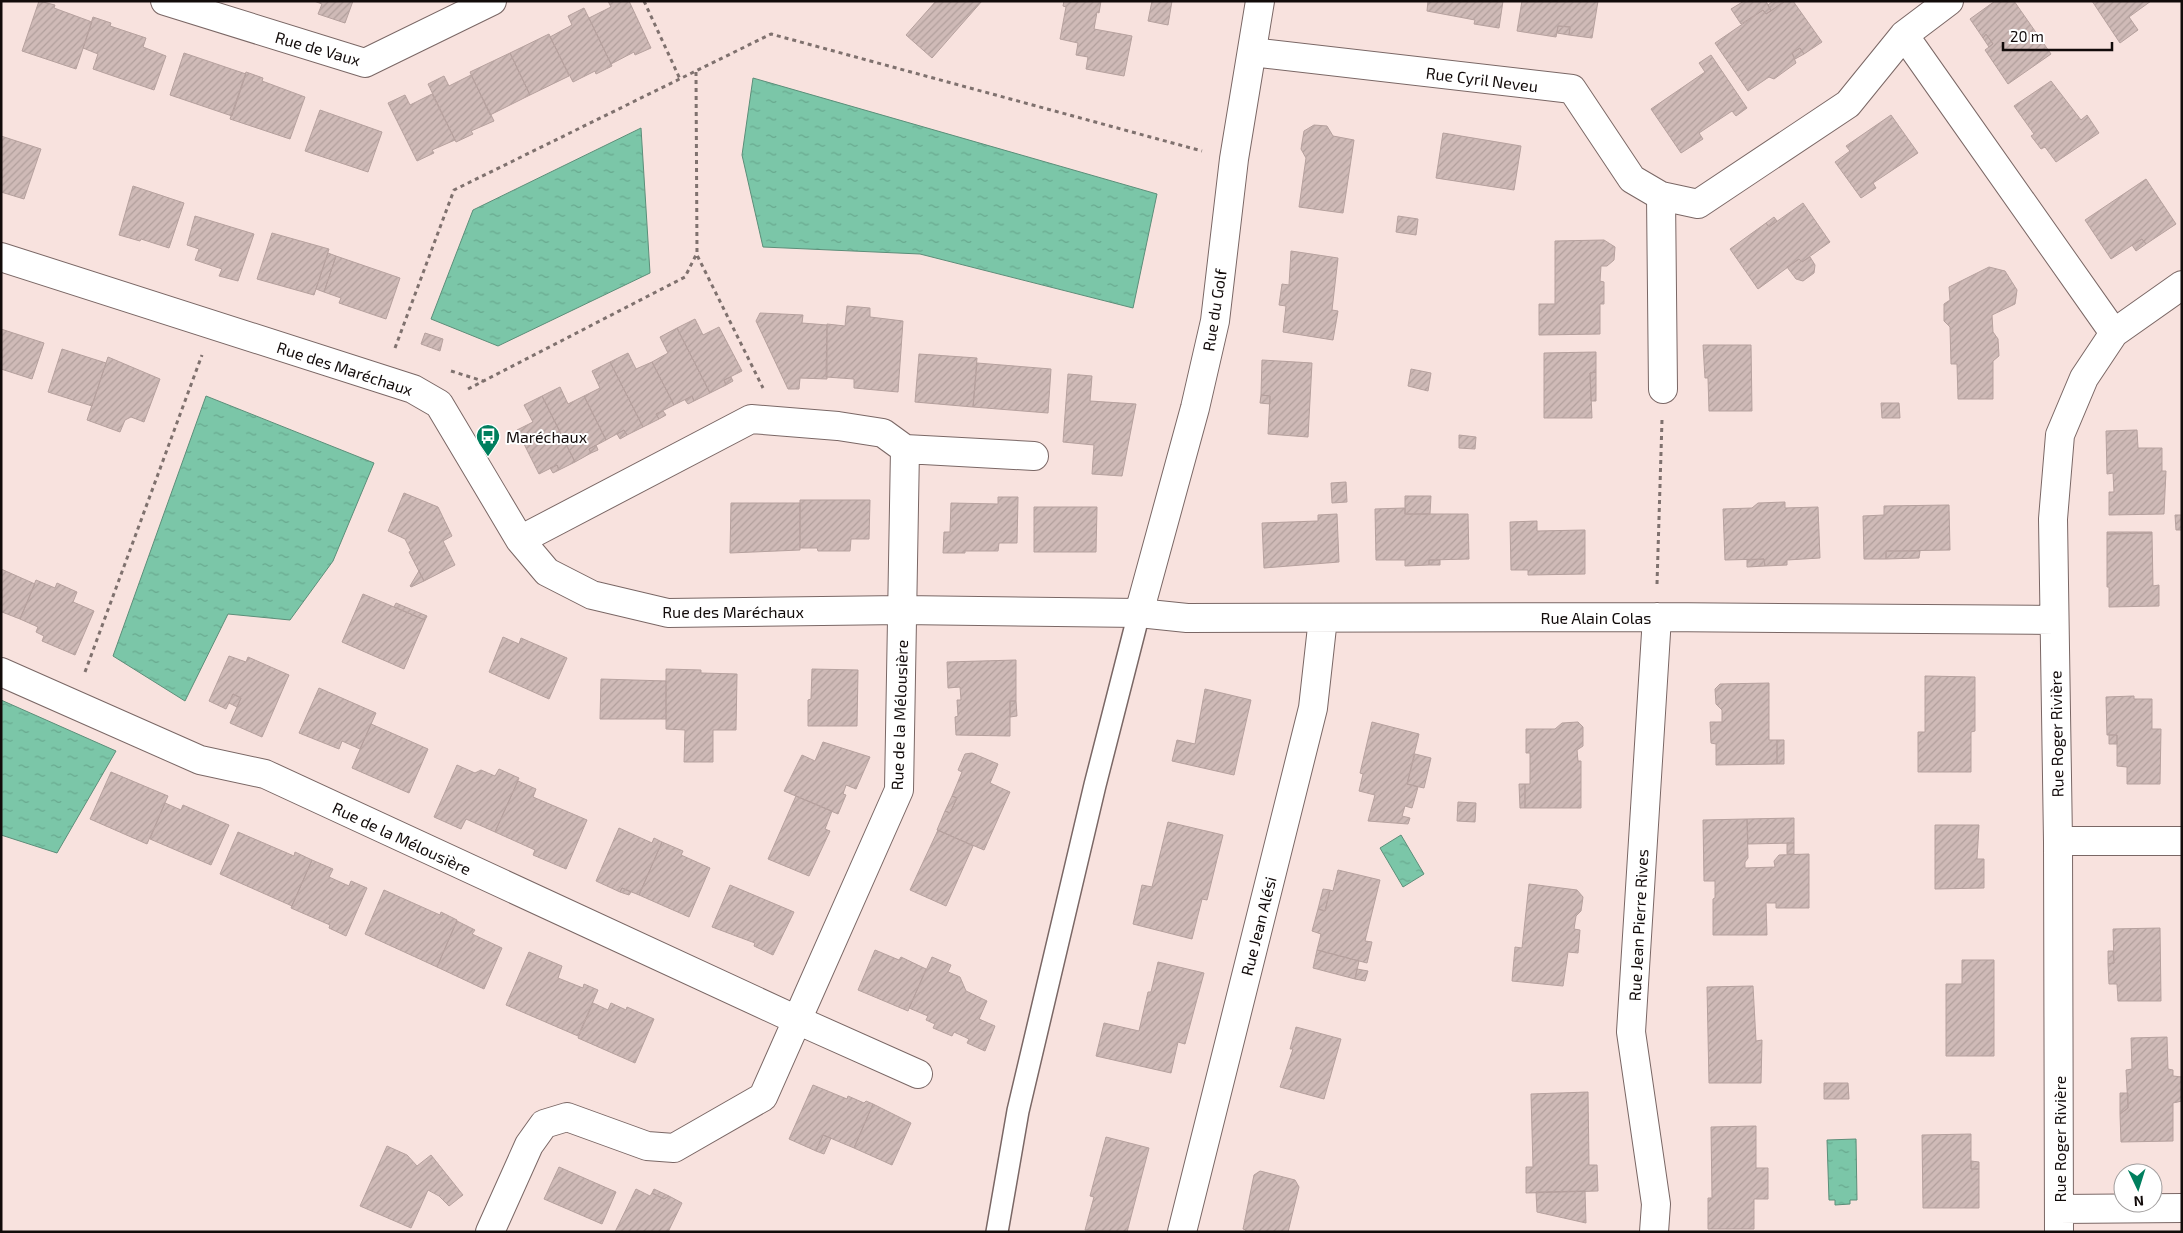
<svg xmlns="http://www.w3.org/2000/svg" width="2183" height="1233" font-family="'Exo 2',sans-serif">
  <defs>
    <pattern id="water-ripples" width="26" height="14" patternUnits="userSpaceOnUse" patternTransform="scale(1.25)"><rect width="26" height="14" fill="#7bc6a8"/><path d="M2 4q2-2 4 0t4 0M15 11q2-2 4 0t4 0" fill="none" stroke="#69a98f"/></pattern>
    <pattern id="building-hatch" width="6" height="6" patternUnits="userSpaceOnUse" patternTransform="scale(1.25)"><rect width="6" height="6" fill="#cfbab7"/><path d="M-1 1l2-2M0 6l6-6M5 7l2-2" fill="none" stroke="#b19f9c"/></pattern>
  </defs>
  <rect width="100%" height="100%" fill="#f8e2de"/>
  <path fill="url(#water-ripples)" stroke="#5c8e79" d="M753,78L1157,194L1133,308L920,254L763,247L742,155Z
    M641,128L650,273L498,346L431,319L473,210Z
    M206,396L374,463L333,561L290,620L228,614L185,701L113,656Z
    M1,700L116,751L57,853L1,835Z
    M1401,835L1424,874L1403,887L1380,848Z
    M1856,1139L1857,1200H1850V1204L1835,1205V1200H1829L1827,1140Z"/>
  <path fill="url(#building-hatch)" stroke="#b6a19e" d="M39,1L55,5L54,8L92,22L76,69L22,51Z
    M314,1H353L345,23L318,14L322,4Z
    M608,1H629L651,48L635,55L634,52L611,64L589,18L611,7Z
    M936,1H982L932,58L906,35Z
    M1064,1H1101L1099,13L1097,12L1094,29L1132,36L1124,76L1086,69L1088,57L1076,55L1078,43L1060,39L1066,7L1063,6Z
    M1152,1H1172L1168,25L1148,21Z
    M1428,1H1503L1499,28L1474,24L1475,20L1427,11Z
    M1522,1H1598L1592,38L1569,35L1570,27L1558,26L1556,37L1517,31Z
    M1744,1H1766L1771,11L1766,14L1763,10L1741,24L1731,9Z
    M1773,1H1785L1771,11L1768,5Z
    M1785,1H1793L1822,42L1804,54L1800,48L1792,53L1796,63L1774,79L1769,77L1748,91L1715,43L1763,10L1766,14Z
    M1995,1H2014L2051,54L2008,84L1985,50L1993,44L1986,34L1983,38L1970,19Z
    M2092,1H2151L2129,17L2138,30L2120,43Z
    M584,8L612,66L596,74L595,71L573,82L550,37L572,25L568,16Z
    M93,17L111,23L110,26L146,38L143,47L166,56L154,90L93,69L98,54L83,48Z
    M1558,26L1570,27L1569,35L1557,33Z
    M549,34L569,76L530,95L510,53Z
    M1986,34L1993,44L1989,47L1983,38Z
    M1800,48L1804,54L1795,59L1792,53Z
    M184,53L246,74L232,116L170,95Z
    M510,53L530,95L490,115L470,72Z
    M1711,55L1747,108L1736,116L1732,111L1699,133L1703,139L1681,153L1651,109L1705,72L1699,63Z
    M246,72L263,78L262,81L305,97L290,139L230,119Z
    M471,75L494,121L471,131L473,134L456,142L428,84L444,76L449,86Z
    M2051,81L2081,120L2087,115L2099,133L2056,162L2045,147L2041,149L2031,136L2034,134L2014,106Z
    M432,94L455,140L432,150L434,153L417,161L388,103L405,95L410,105Z
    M320,110L382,132L368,172L305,151Z
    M1891,115L1918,153L1873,183L1876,188L1861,198L1835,162L1850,151L1846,146Z
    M1314,125L1327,126L1333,136L1354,140L1343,213L1299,207L1306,158L1301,149L1304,131Z
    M1443,133L1521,146L1514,190L1436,178Z
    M1,136L41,149L24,199L1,192Z
    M2146,179L2176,224L2146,244L2142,239L2111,259L2085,220Z
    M133,186L184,203L169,248L141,239L140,241L119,235Z
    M1803,203L1830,242L1802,262L1799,259L1758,289L1730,249L1766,223L1769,227Z
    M195,216L254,234L238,281L219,276L222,269L195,260L199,249L187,245Z
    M1398,216L1418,219L1416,235L1396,232Z
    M1774,217L1777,221L1769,227L1766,223Z
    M272,233L329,249L314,295L257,279Z
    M2142,239L2146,244L2136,251L2132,245Z
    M1604,240L1615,247L1614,260L1607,266H1601L1600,281L1604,282V304H1600V334L1539,335V304H1555V241Z
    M1291,251L1338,258L1332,310L1338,311L1333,340L1283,332L1286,306L1279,305L1282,284L1289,285Z
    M328,253L336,256L324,292L316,289Z
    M336,256L400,278L386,319L339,303L341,298L324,292Z
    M1810,257L1815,265L1814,273L1803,281L1796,279L1787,267L1799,259L1802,262Z
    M1989,267L2005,271L2017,290L2015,304L1992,315L1993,332L1998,339L1999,356L1993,361V399H1958L1957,364H1951L1950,327L1944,321V304L1950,300L1949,287Z
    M847,306L870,308V317L903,321L898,392L854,388V379L826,377L827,324L845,326Z
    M760,313L803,315L802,323L827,325V379L800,378L799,389H788L756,321Z
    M695,319L703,335L719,327L742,371L724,380L726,385L710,393L677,328Z
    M677,328L710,393L694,401L692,396L674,405L652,362L668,353L660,337Z
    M1,329L44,343L32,379L1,369Z
    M425,333L443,339L440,351L421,344Z
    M1703,345H1751L1752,411H1709L1708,378H1705Z
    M62,349L106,363L92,406L48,392Z
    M1596,352V372L1590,373L1592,418H1544V353Z
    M628,353L636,369L652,362L674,405L656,414L659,419L643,427L610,362Z
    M919,354L977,358L973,407L915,402Z
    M108,357L160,379L144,422L131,417L125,420L120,432L87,420Z
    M1262,360L1312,363L1308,437L1268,434L1270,396L1261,395Z
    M610,362L643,427L627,435L624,430L606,440L584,396L600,388L592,371Z
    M977,363L1051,369L1048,413L973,407Z
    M1411,369L1431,373L1428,391L1408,386Z
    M1596,372V401H1591L1590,373Z
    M1068,374L1092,376L1090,401L1136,404L1122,476L1092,474L1094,445L1063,442Z
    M731,377L733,381L726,385L724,380Z
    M560,387L568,404L584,396L606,440L589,449L591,453L575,462L542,396Z
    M1261,395L1270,396V404L1260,403Z
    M542,396L575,462L559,470L557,465L539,474L517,430L533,422L524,405Z
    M692,396L694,401L688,404L685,400Z
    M1881,403H1899L1900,418H1882Z
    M663,411L666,415L659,419L656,414Z
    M624,430L627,435L620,439L617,434Z
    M2137,430L2138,448H2162V471H2166L2164,514L2109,515V492H2114L2113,473L2107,474L2106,431Z
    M1459,435L1476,437L1475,449L1459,448Z
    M596,445L598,450L591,453L589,449Z
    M557,465L559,470L553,473L550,468Z
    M1346,482L1347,502L1332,503L1331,483Z
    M404,493L438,507L452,536L443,541L455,565L424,581L409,552L411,551L405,539L388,531Z
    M1405,496H1431L1430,514H1405Z
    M998,497H1018L1017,543H999L998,551H965V553H943L944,532H950L951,503L998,504Z
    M800,500H870L869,539H851L850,551H818L817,548H800Z
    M1785,502V508L1818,507L1820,558L1787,560V565L1765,566L1764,559L1725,560L1723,509L1752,508L1758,503Z
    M731,503H800V550L730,553Z
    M1949,505L1950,550L1886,551V559H1864L1863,516L1884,515V506Z
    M1034,507H1097L1096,552H1034Z
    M1405,508V514H1468L1469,559L1429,560V565L1405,566V560H1376L1375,509Z
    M1337,514L1339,562L1264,568L1262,523L1318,521V515Z
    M2175,515H2182V530H2176Z
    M1537,521V531L1585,530V574L1528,575V570H1511L1510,522Z
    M2107,532H2152V533L2107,534Z
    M2152,533L2153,586L2159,585V606L2109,607V587H2107V534Z
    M1886,551H1920L1919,558L1886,559Z
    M1764,559L1765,566L1747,567V560Z
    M1429,560H1440V565H1429Z
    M1,569L35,584L20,619L2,612L1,615Z
    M419,571L424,581L411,587L410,586Z
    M36,580L55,588L57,583L77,592L73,602L94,611L75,655L42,641L44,636L36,632L38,627L20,619Z
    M363,594L425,620L404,669L342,642Z
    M396,603L427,616L425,620L394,607Z
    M503,637L519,644L521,638L567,658L549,699L489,672Z
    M229,656L246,662L248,657L289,675L262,737L230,723L241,698L233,694L226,709L209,701Z
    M1016,660V701H1010V736L956,735L955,717L958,716L957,700H961L960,687L948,688L947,662Z
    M666,669L701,670V673L737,674L736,730H713V762H684L685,730L666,729Z
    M812,669L858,670L857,726H808V700L811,699Z
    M1925,676L1975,677V731L1971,732V772H1918V732H1925Z
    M601,679L666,681V719H600Z
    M1769,683V740H1777V764L1716,765V744L1711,743L1710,722H1722V710L1716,704L1715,689L1720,684Z
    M319,688L376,713L360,749L342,741L339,749L299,733Z
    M1205,689L1251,700L1234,775L1172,761L1177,740L1195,744Z
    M233,694L241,698L237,707L229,703Z
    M2134,696V699H2152V729H2161L2160,784H2127V767L2117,766V735H2107L2106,697Z
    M1010,701H1016L1017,716L1010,717Z
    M1372,722L1419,734L1407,784L1418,787L1412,808L1405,806L1402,816L1410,818L1408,824L1368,821L1375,795L1359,791L1363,774L1360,773Z
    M1578,722L1583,727V746L1577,750L1578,761H1581V808H1525V784H1530V753H1526V729H1555L1562,723Z
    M371,724L428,749L409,793L352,768Z
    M2109,735H2117V744H2109Z
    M1777,740H1784V764H1777Z
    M823,742L870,757L856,789L846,785L843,794L846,795L838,814L784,791L802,755L815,761Z
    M972,753L998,764L990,783L1010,792L984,850L937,830L945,811L950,813L957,798L952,796L962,772L958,770L965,754Z
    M1415,754L1431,758L1424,788L1407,784Z
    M457,765L475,773L481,770L495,776L499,769L519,778L495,832L466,819L461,829L434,817Z
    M111,772L168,796L147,844L90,819Z
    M518,781L536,789L533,797L587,820L566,869L533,855L535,850L495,832Z
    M1519,784H1525V808H1520Z
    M796,796L832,811L825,829L830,831L809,876L768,859Z
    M952,796L957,798L950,813L945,811Z
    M1458,802L1476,803L1475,822L1457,821Z
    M165,803L181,810L183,805L229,825L211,865L150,839Z
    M1794,818V843L1748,844L1747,819Z
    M1747,819L1748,858L1745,862V868L1775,867L1774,861L1779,855L1809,854V908H1776V903H1766L1767,935H1713V899L1715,898V881H1704L1703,820Z
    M1168,822L1223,835L1207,900L1202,899L1192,939L1133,924L1142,885L1152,887Z
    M1935,825H1979L1977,859H1984V888L1935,889Z
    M619,828L652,843L654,838L662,842L639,895L622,888L620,892L596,881Z
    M938,830L973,846L946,906L910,890Z
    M238,832L294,856L295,852L312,860L292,906L220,874Z
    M662,842L683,851L681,855L710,868L689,917L639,895Z
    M1787,843H1794V854H1787Z
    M312,860L333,869L329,877L349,886L351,881L367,888L346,936L329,928L330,925L291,908Z
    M1338,870L1380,880L1365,941L1372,942L1367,963L1317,950L1321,934L1312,931L1318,909L1325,911L1330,890L1333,891Z
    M1529,884L1577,890L1583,897L1581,911L1576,916L1574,929L1580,930L1578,953L1568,952L1563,986L1512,981L1515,947L1522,948Z
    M730,885L794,912L773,955L754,946L755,943L712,927Z
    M622,888L631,892L629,895L620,892Z
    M1323,889L1330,890L1325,911L1318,909Z
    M384,890L440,915L441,912L457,920L437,967L365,934Z
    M457,921L475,930L472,934L502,948L484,989L437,967Z
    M2160,928L2161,1001H2118L2117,984H2109L2108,964L2114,963L2113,929Z
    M875,950L899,960L901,957L926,969L908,1011L858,990Z
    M1317,950L1359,961L1355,979L1313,968Z
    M2108,951H2113L2114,963L2108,964Z
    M529,952L562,966L558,978L583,988L584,984L598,990L578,1036L506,1005Z
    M932,957L951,965L948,972L960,977L966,991L987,1001L979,1019L995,1026L985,1051L967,1043L969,1039L954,1032L952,1036L933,1028L935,1024L926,1020L928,1016L909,1008Z
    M1962,960H1994V1056H1946V984H1962Z
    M1158,962L1204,973L1185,1044L1178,1042L1171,1073L1096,1056L1104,1023L1139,1031L1148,992H1151Z
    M1357,969L1368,971L1365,981L1355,979Z
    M1753,986L1756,1041L1762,1040L1761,1083H1709L1707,987Z
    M593,1003L608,1010L611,1003L626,1010L627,1007L654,1019L635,1063L578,1038Z
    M1296,1027L1341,1039L1324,1099L1280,1087L1293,1049H1290Z
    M2167,1037L2168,1069L2173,1070V1076L2182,1077V1101L2173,1103V1141L2121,1142L2120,1114L2128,1108L2126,1070L2132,1069L2131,1038Z
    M1824,1083H1848L1849,1099H1824Z
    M813,1085L847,1099L848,1096L864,1103L866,1101L873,1104L854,1148L823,1135L816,1151L789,1139Z
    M1588,1092L1589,1165H1597L1598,1191L1526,1193V1167H1533L1531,1094Z
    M2120,1093H2128V1108L2120,1114Z
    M873,1104L911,1123L892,1165L854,1148Z
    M1756,1126V1168H1768V1199H1754V1229H1708V1198H1712L1711,1127Z
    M1971,1134V1169H1979V1208H1923L1922,1135Z
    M823,1135L831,1138L824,1154L816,1151Z
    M1106,1137L1149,1148L1127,1232L1085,1230L1094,1197L1090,1196Z
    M387,1146L407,1155L417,1166L431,1155L463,1195L449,1206L439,1196L428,1190L411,1228L360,1206Z
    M1971,1161L1979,1162V1169H1971Z
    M559,1167L616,1192L602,1224L544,1199Z
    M1260,1171L1295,1180L1299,1187L1288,1232H1245L1246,1230L1243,1229L1254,1175Z
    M636,1189L650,1196L652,1193L664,1199L669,1196L682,1203L668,1232H615Z
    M654,1189L669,1196L664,1199L652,1193Z
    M1585,1191L1586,1223L1537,1212L1536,1192Z"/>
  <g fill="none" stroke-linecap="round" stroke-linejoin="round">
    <g stroke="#7a6765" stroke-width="24">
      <path id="lane" d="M997,1232L1018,1111L1095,785L1139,613"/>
    </g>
    <g stroke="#7a6765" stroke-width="30">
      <path id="street" d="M165,1L365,63L492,1
        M1904,35L2114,333
        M1252,52L1572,89L1632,179L1661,196L1698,204L1848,104L1904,35L1949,1
        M1661,196L1663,389
        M1,257L413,389L439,404L520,540L547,572L592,595L668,613L902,610L1139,613L1187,618L1657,617L2054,620
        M520,540L751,419L838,426L883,433L905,449L1034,456
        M1139,613L1195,408L1215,321L1234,159L1260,1
        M1,672L200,760L265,774L797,1020L918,1074
        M2058,841H2182
        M2059,1209L2182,1208
        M490,1232L529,1145L544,1124L567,1117L647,1146L674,1148L763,1097L899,790L905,449
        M1182,1232L1313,708L1323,618
        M1654,1232L1656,1204L1631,1032L1657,617
        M2059,1232L2058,841L2053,519L2060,435L2084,378L2114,333L2182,285"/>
    </g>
    <path stroke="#7f716e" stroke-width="3" stroke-dasharray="4 4" stroke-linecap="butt" d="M644,1L680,79
      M696,72L697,255L763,388
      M395,348L454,190L771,34L1202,151
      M451,371L483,381
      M468,389L685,277L696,255
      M1657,584L1662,420
      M85,672L202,355"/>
    <use href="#lane" stroke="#fff" stroke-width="21"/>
    <use href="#street" stroke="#fff" stroke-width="28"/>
  </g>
  <defs>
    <g id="bus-pin" transform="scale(1.25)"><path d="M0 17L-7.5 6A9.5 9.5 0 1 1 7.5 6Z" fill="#007f5e" stroke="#fff"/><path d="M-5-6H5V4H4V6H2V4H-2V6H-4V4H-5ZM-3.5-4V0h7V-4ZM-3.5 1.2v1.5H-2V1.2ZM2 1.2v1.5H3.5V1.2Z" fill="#fff"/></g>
  </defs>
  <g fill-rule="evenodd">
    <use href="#bus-pin" x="488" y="436"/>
  </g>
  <g text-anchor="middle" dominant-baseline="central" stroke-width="4" stroke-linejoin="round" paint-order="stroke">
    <g font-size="16" fill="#120b0a" stroke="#fff">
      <text transform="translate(318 48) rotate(16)">Rue de Vaux</text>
      <text transform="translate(1482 79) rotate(7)">Rue Cyril Neveu</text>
      <text transform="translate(1214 310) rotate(-81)">Rue du Golf</text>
      <text transform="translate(345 368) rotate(18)">Rue des Maréchaux</text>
      <text x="733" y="611">Rue des Maréchaux</text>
      <text x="1596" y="617">Rue Alain Colas</text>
      <text transform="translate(899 715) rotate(-88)">Rue de la Mélousière</text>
      <text transform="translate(2056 734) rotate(-91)">Rue Roger Rivière</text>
      <text transform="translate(402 838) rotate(25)">Rue de la Mélousière</text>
      <text transform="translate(1638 925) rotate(-87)">Rue Jean Pierre Rives</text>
      <text transform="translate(1258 926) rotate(-76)">Rue Jean Alési</text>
      <text transform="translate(2059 1139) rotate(-90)">Rue Roger Rivière</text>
    </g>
    <g font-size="16" fill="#120b0a" stroke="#fff" text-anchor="start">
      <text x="506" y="436">Maréchaux</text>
    </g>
  </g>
  <rect width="2183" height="1233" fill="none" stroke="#120b0a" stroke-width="5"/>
  <g transform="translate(2138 1188) rotate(176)"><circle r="24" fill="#ffffff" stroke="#a09d9d"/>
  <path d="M0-4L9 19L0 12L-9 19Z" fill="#007f5e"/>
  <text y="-8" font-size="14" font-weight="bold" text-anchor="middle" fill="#120b0a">N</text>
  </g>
  <path d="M2003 42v8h109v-8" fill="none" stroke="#120b0a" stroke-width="2.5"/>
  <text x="2010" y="42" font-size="15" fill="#120b0a" stroke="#ffffff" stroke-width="4" paint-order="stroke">20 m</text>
</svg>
